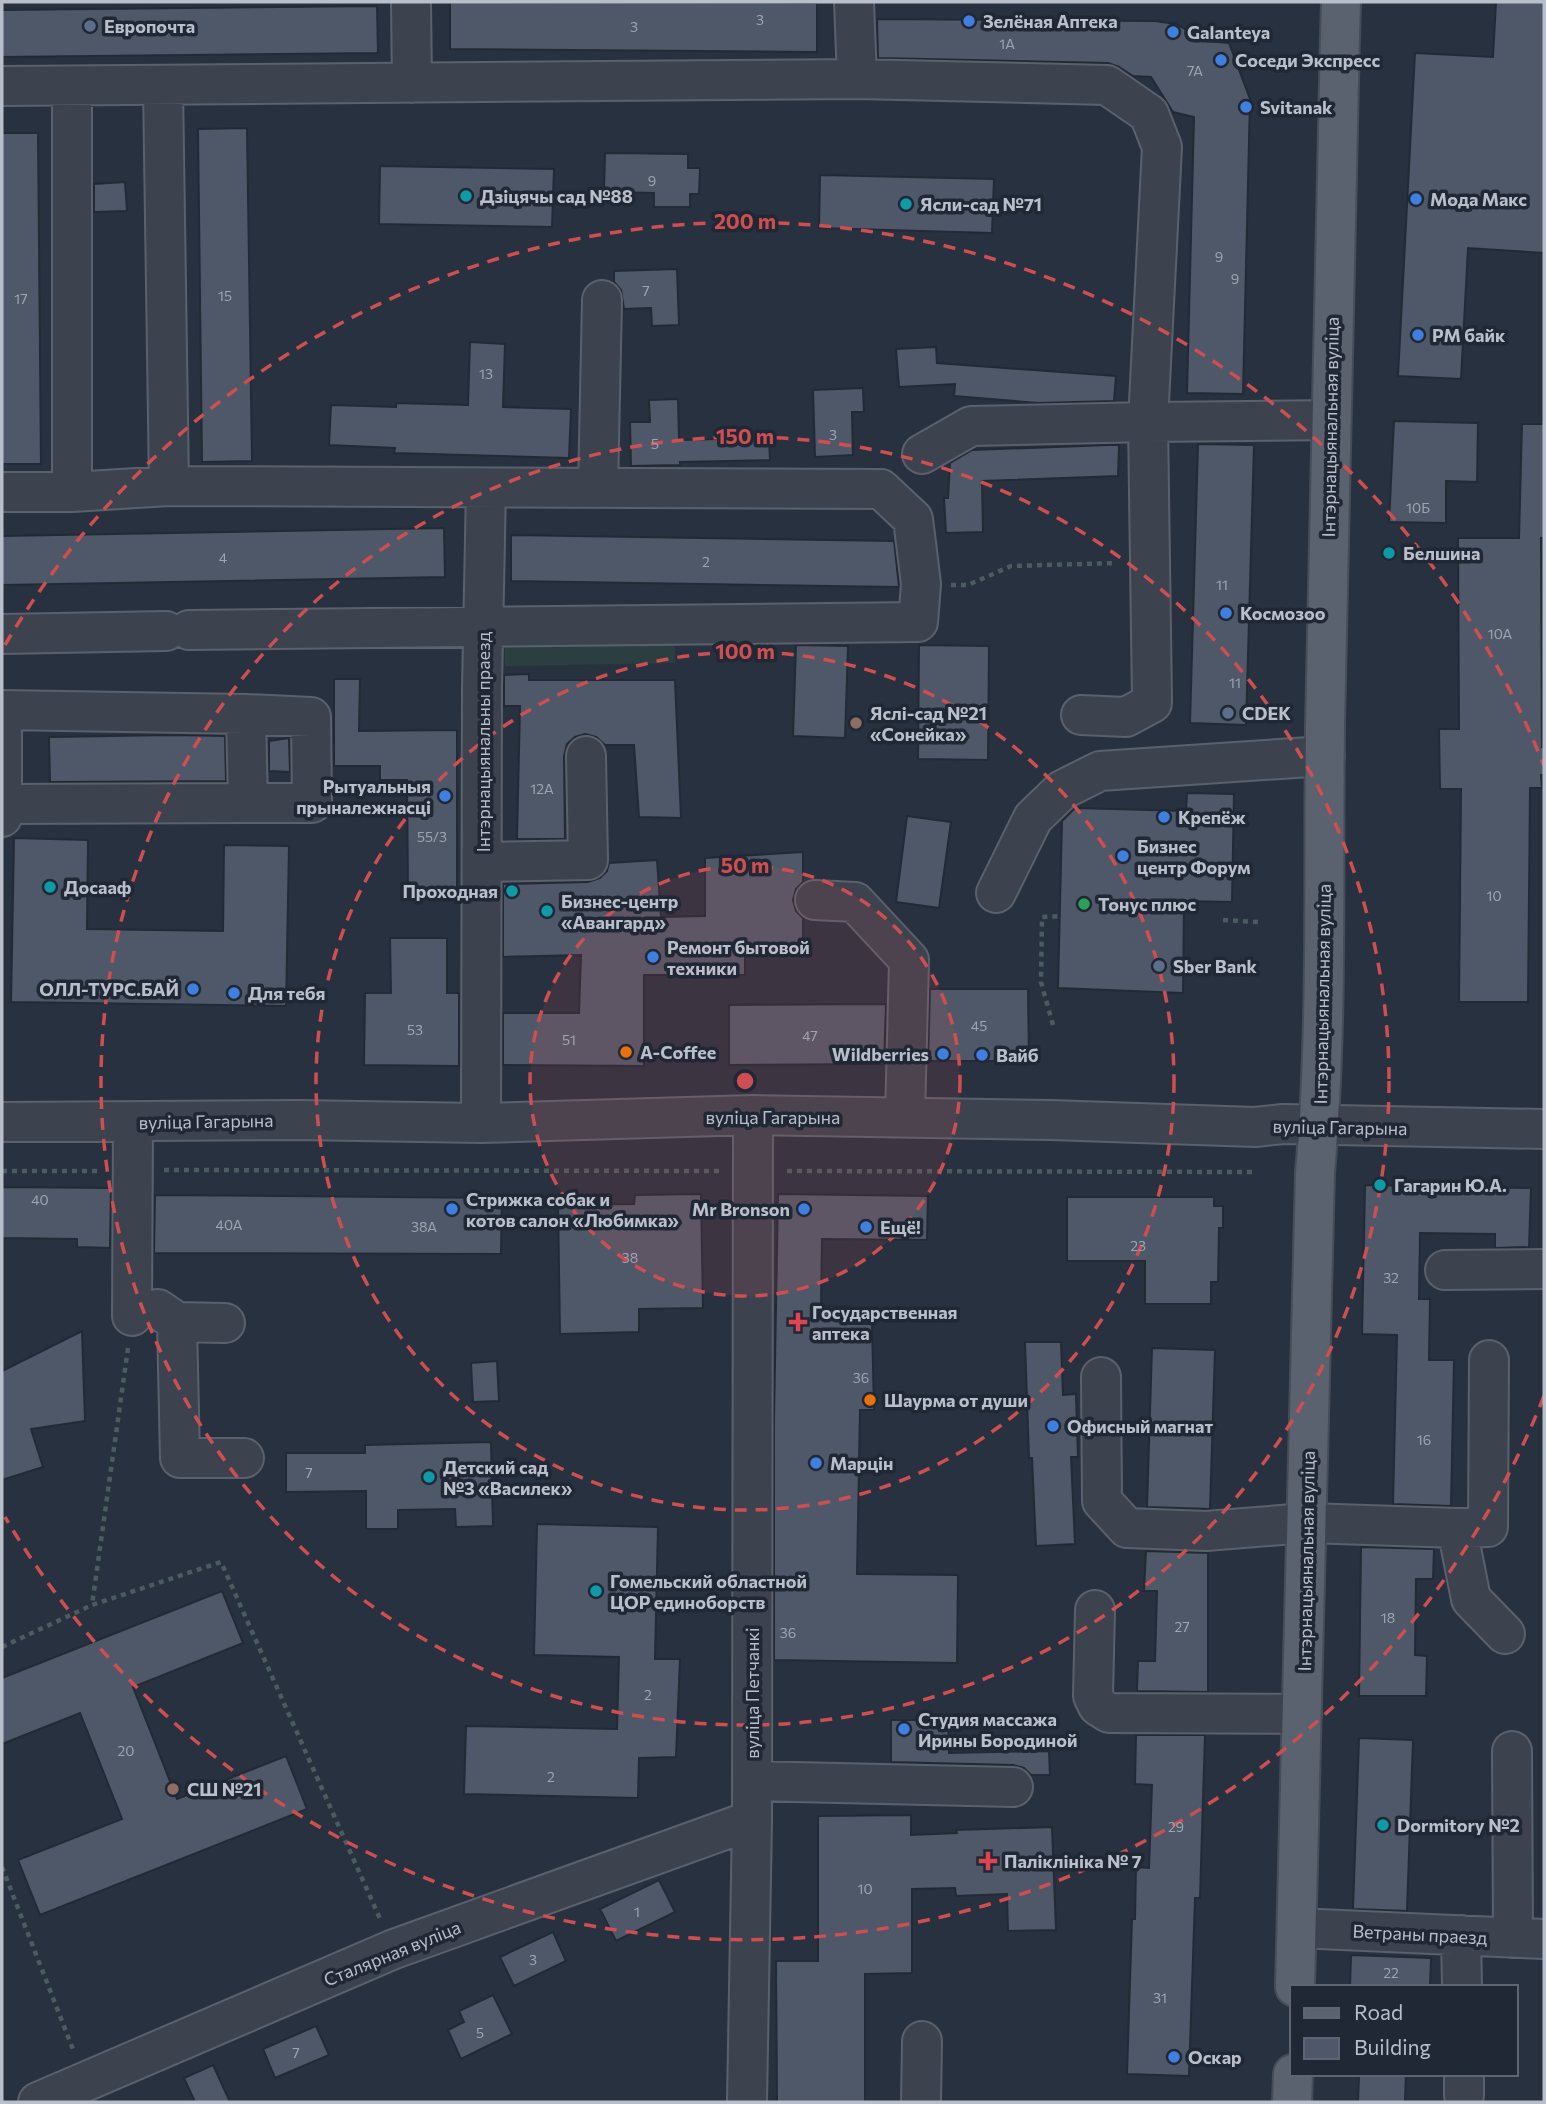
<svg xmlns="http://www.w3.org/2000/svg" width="1546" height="2104" font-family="Commissioner,sans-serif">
  <rect width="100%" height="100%" fill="#28313f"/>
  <path fill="#2b3f41" d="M675,632V663L505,666V635Z"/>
  <path fill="#4f5868" stroke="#232a36" stroke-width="2" d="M450,2L817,3V52L450,49Z
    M1496,2H1544V253L1468,248L1461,379L1398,376L1415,53L1493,57Z
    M377,6L378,53L2,57V10Z
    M877,19L1155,21L1176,24L1206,41L1229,43L1250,99L1243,394L1187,393L1194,117L1173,112L1151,77L1133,76L1119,67L1108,63L878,58Z
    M247,128L252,461L202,462L198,129Z
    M2,133H38L41,464H2Z
    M605,153L688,154V168H700L699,194H690V207H654V193L604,192Z
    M380,166L554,169L552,227L379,224Z
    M820,175L994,179L992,233L819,228Z
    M125,182L127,211L94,212V184Z
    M677,269L679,325L652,326L651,308L624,309L621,290L614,282V271Z
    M470,342L505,344L503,407L571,409L569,458L394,453L395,448L329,445L331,405L396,407V403L468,405Z
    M936,347L937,363L1116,376L1114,401L1038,403L954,396L955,384L899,387L896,349Z
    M863,388L864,412H852L853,455L815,457L813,390Z
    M678,399L679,440L769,438L770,460L680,462V465L631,466L630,422H650L649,400Z
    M1394,421L1478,423L1477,482L1446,481V523L1389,522Z
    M1522,424H1544V538H1541L1542,747H1544V775H1541L1542,788H1530L1528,1002H1459L1461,789H1440L1439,729H1459L1458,538H1519Z
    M1198,444L1254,445L1246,725L1190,723Z
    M1109,445H1119L1118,476L982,481L983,532L946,533L944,498H948L950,463L972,450Z
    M444,528L445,577L2,585V536Z
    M511,535L894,541L899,587L511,581Z
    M796,645L848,646L845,738L793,736Z
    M919,645L989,646L988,760L918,759Z
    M529,674V680H675L681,818L639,817L634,745H605L596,737L585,734L575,737L567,744L564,756L565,839H517L520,706H504V675Z
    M334,679H360L359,731L457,730V891H408L407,780H380V766H334Z
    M172,735L225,736L226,781L50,782L49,737Z
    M289,738L290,772L269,771V741Z
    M1187,793L1234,794L1232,902L1184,901L1183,993L1058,988L1062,821L1075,808L1186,811Z
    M907,816L951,822L939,908L896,902Z
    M14,838L88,840L87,929L223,931L224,845L289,846L286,1006L11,1002Z
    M803,852V882L796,889L793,900L796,911L803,918V945H745V975H644V1066L503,1065V1013H579L581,955L503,957V884L588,882L600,878L607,871L609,863L657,860L661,917L705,916V858Z
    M390,938H447V993H459V1066L364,1065L365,993H391Z
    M930,989H1028L1029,1061H928Z
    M886,1004L884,1064L729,1065V1005Z
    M1365,1185L1531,1188L1529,1247L1495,1248V1234L1420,1233L1419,1299H1430L1429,1360H1454L1451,1506L1393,1504L1397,1335L1362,1334Z
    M2,1187L111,1188L110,1248L77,1247V1239L2,1238Z
    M701,1194L703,1308L639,1309V1332L560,1334L558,1205L634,1204L635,1195Z
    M778,1194L928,1196L927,1240L822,1239L821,1306L850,1307V1324H872L874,1410H860L857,1574L958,1575L957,1663L774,1660V1419Z
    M155,1195L502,1198L501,1254L154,1253Z
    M1067,1197H1214V1206H1223V1228H1219L1218,1282H1211V1304H1145V1261H1067Z
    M82,1331L85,1421L31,1429L43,1467L2,1480V1371Z
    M1025,1342H1061L1063,1395L1076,1394L1078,1457H1071L1075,1544L1036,1546L1032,1458H1029Z
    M1152,1348L1215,1350L1210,1509L1147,1507Z
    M497,1361L499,1401L473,1402L471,1363Z
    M491,1442L493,1526L456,1527L455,1509L398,1510V1529H366V1491L286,1492V1453H365V1445Z
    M537,1524L658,1527L655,1659H680L676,1757L639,1758L638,1798L464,1794L466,1726L617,1729L619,1657L534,1655Z
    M1361,1547L1434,1549L1433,1579H1416L1415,1655L1427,1656L1426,1696H1359Z
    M1146,1551L1208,1553V1692L1137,1691L1138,1661H1155L1157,1591H1144Z
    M222,1591L243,1643L133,1687L177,1799L286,1756L307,1809L40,1915L18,1860L122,1819L80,1713L2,1744V1678Z
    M891,1720H948L949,1753L1049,1751L1050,1775H1031L1024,1768L1013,1765L891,1762Z
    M1136,1735H1205L1200,1898H1195L1189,2076L1127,2074L1132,1919H1135L1136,1867L1149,1868L1152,1785L1135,1784Z
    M1359,1738L1413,1740L1407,1911L1353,1909Z
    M911,1815V1835L957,1833L956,1830L1052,1827L1056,1930L1008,1931L1007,1894L956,1896L955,1888L912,1889V1973L865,1974V2102H777L776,1961H818V1816Z
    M659,1880L675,1912L616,1941L600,1909Z
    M553,1932L566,1961L514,1986L500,1957Z
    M1351,1955L1431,1958L1430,1987H1350Z
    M493,1995L512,2034L461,2059L448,2030L464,2022L459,2011Z
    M316,2026L329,2055L275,2078L263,2049Z
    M213,2065L230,2102H195L184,2078Z
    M1359,2074H1406L1405,2102H1358Z"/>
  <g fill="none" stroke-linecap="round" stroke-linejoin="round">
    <g stroke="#5a616d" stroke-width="42">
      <path id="minor" d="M411,2L412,83
        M854,2L857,79
        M163,85L169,486
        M2,86L857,79L1107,85L1149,114L1162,147L1148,422L971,426L922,454
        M72,86V492
        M598,488L602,300
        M2,492H72L169,486L881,489L913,519L921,584L918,622L189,630
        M2,634L166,631
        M246,714L311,717L312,803H248
        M1081,715L1126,717L1152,703L1148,422L1330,420
        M2,817V710L246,714L248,803L3,804
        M482,862L588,860L586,756
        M996,893L1033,818L1062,790L1100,771L1325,756
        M815,900L855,902L909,960L905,1117
        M2,1122L299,1120L481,1123L753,1115L1051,1120L1255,1127L1283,1124L1544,1129
        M481,1123L482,687L486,488
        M1445,1270L1544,1269
        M158,1309L177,1322L225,1323
        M132,1316L133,1122
        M177,1322L180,1458H244
        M1101,1377L1102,1501L1127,1528L1206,1531L1307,1523L1457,1528L1471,1599L1505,1634
        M1457,1528L1488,1527L1489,1360
        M1095,1610L1093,1696L1098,1706L1109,1713L1302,1714
        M1512,1751L1513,1938
        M752,1781L1013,1787
        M1297,1928L1544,1939
        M1461,1935L1462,1987
        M1464,2074V2095
        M38,2102L394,1949L752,1820
        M747,2102L752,1820L753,1115
        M921,2102L922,2041"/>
    </g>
    <g stroke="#464c58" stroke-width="42">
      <path id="major" d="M1295,1987L1315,1173C1328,1024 1323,875 1325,726C1329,484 1334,243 1341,2
        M1292,2102L1293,2074"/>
    </g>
    <path stroke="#4a5c5f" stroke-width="4.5" stroke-dasharray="5 5" stroke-linecap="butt" d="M951,585H968L1011,566L1117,563
      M1223,920L1258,922
      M1053,1025L1041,982L1042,917L1060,916
      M164,1170L722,1171
      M2,1171H102
      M787,1171L1255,1172
      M128,1348L92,1605L221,1562L381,1921
      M2,1647L92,1605
      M2,1867L74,2052"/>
    <use href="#minor" stroke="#3c434f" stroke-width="38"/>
    <use href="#major" stroke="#5b626f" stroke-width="38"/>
  </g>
  <circle cx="745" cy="1081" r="215" fill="#cf4e50" fill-opacity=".12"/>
  <g fill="none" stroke="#cf4e50" stroke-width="3.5" stroke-dasharray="12 9">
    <circle cx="745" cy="1081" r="215"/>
    <circle cx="745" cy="1081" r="429"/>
    <circle cx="745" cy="1081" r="644"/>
    <path d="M1544 1396A859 859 0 0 1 5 1517M5 645A859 859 0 0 1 1544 766"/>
  </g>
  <g fill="#3f7fe0" stroke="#212835" stroke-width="2.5">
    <circle cx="969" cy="21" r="7"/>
    <circle cx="1173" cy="32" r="7"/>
    <circle cx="1221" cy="60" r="7"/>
    <circle cx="1246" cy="107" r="7"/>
    <circle cx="1416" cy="199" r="7"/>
    <circle cx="1418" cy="335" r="7"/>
    <circle cx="1226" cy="613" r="7"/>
    <circle cx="445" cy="796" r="7"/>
    <circle cx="1164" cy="817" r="7"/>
    <circle cx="1123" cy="856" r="7"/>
    <circle cx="653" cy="957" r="7"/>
    <circle cx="193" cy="989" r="7"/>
    <circle cx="234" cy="993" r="7"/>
    <circle cx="943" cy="1054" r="7"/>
    <circle cx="982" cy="1055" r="7"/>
    <circle cx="452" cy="1209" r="7"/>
    <circle cx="804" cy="1209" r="7"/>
    <circle cx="866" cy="1227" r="7"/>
    <circle cx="1053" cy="1426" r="7"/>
    <circle cx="816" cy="1463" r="7"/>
    <circle cx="904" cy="1729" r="7"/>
    <circle cx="1174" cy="2057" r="7"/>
  </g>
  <g fill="#5c6f8a" stroke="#212835" stroke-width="2.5">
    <circle cx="90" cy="26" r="7"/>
    <circle cx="1228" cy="713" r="7"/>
    <circle cx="1159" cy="966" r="7"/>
  </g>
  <g fill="#0f9aa8" stroke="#212835" stroke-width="2.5">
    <circle cx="466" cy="196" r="7"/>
    <circle cx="906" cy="204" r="7"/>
    <circle cx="1389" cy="553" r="7"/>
    <circle cx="50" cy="887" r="7"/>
    <circle cx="512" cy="891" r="7"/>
    <circle cx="547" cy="911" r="7"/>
    <circle cx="1380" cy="1185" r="7"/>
    <circle cx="429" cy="1477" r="7"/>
    <circle cx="596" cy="1591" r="7"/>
    <circle cx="1383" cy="1825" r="7"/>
  </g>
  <g fill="#8d6e63" stroke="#212835" stroke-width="2.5">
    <circle cx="856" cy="723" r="7"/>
    <circle cx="173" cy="1789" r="7"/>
  </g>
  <circle fill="#2e9e5b" stroke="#212835" stroke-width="2.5" cx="1084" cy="904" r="7"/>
  <g fill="#e8710a" stroke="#212835" stroke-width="2.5">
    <circle cx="626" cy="1052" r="7"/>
    <circle cx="870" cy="1400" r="7"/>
  </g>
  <g fill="#e0444e" stroke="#212835" stroke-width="2.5">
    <path d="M794.5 1311.5h7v7h7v7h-7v7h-7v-7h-7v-7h7z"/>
    <path d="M984.5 1850.5h7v7h7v7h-7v7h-7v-7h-7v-7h7z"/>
  </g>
  <g text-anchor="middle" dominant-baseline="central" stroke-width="7" stroke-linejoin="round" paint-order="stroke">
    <g font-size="14" fill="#9ea5b2">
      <text x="760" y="19">3</text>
      <text x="634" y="26">3</text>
      <text x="1007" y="43">1А</text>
      <text x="1195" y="70">7А</text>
      <text x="652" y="180">9</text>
      <text x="1219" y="256">9</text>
      <text x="1235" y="278">9</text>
      <text x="646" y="290">7</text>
      <text x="225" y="295">15</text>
      <text x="21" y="298">17</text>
      <text x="486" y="373">13</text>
      <text x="833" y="434">3</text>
      <text x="655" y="443">5</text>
      <text x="1418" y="507">10Б</text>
      <text x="223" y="557">4</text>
      <text x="706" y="561">2</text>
      <text x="1222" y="584">11</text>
      <text x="1500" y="633">10А</text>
      <text x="1235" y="682">11</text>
      <text x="542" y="788">12А</text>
      <text x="432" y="836">55/3</text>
      <text x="1494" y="895">10</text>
      <text x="979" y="1025">45</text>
      <text x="415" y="1029">53</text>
      <text x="810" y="1035">47</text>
      <text x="569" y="1039">51</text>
      <text x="40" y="1199">40</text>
      <text x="229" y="1224">40А</text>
      <text x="424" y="1226">38А</text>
      <text x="1138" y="1245">23</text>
      <text x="630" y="1257">38</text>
      <text x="1391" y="1277">32</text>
      <text x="861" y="1377">36</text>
      <text x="1424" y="1439">16</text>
      <text x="309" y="1472">7</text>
      <text x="1388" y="1617">18</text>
      <text x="1182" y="1626">27</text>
      <text x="788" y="1632">36</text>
      <text x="648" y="1694">2</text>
      <text x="126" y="1750">20</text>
      <text x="551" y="1776">2</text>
      <text x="1176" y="1826">29</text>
      <text x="865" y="1888">10</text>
      <text x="637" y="1911">1</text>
      <text x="533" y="1959">3</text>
      <text x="1391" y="1972">22</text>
      <text x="1160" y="1997">31</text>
      <text x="480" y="2032">5</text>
      <text x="296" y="2052">7</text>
    </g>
    <g font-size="18" font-weight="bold" fill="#b9bfca" stroke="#212835" text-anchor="start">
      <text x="983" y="21">Зелёная Аптека</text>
      <text x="104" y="26">Европочта</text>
      <text x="1187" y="32">Galanteya</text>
      <text x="1235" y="60">Соседи Экспресс</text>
      <text x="1260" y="107">Svitanak</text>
      <text x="480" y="196">Дзіцячы сад №88</text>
      <text x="1430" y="199">Мода Макс</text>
      <text x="920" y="204">Ясли-сад №71</text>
      <text x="1432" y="335">РМ байк</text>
      <text x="1403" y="553">Белшина</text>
      <text x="1240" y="613">Космозоо</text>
      <text x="870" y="713">Яслі-сад №21<tspan x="870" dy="21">«Сонейка»</tspan></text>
      <text x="1242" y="713">CDEK</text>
      <text x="431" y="786" text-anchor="end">Рытуальныя<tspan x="431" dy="21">прыналежнасці</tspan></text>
      <text x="1178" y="817">Крепёж</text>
      <text x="1137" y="846">Бизнес<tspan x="1137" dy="21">центр Форум</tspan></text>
      <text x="64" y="887">Досааф</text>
      <text x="498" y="891" text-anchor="end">Проходная</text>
      <text x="561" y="901">Бизнес-центр<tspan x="561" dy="21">«Авангард»</tspan></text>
      <text x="1098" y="904">Тонус плюс</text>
      <text x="667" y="947">Ремонт бытовой<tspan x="667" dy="21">техники</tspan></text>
      <text x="1173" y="966">Sber Bank</text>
      <text x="179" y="989" text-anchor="end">ОЛЛ-ТУРС.БАЙ</text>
      <text x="248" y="993">Для тебя</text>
      <text x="640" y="1052">A-Coffee</text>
      <text x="929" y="1054" text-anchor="end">Wildberries</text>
      <text x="996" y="1055">Вайб</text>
      <text x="1394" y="1185">Гагарин Ю.А.</text>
      <text x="466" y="1199">Стрижка собак и<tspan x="466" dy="21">котов салон «Любимка»</tspan></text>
      <text x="790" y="1209" text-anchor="end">Mr Bronson</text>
      <text x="880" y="1227">Ещё!</text>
      <text x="812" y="1312">Государственная<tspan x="812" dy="21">аптека</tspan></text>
      <text x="884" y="1400">Шаурма от души</text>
      <text x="1067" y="1426">Офисный магнат</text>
      <text x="830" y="1463">Марцін</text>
      <text x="443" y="1467">Детский сад<tspan x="443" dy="21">№3 «Василек»</tspan></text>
      <text x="610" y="1581">Гомельский областной<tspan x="610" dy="21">ЦОР единоборств</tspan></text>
      <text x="918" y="1719">Студия массажа<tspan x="918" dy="21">Ирины Бородиной</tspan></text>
      <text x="187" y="1789">СШ №21</text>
      <text x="1397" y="1825">Dormitory №2</text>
      <text x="1004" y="1861">Паліклініка № 7</text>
      <text x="1188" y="2057">Оскар</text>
    </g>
    <g font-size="18" fill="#b9bfca" stroke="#212835">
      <text transform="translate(1330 427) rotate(-89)">Інтэрнацыянальная вуліца</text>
      <text transform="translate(483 742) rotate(-90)">Інтэрнацыянальны праезд</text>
      <text transform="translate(1322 994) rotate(-89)">Інтэрнацыянальная вуліца</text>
      <text x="773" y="1117">вуліца Гагарына</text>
      <text transform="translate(206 1121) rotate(-1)">вуліца Гагарына</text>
      <text transform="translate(1340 1127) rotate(1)">вуліца Гагарына</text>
      <text transform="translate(1306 1561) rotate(-89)">Інтэрнацыянальная вуліца</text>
      <text transform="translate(752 1693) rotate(-90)">вуліца Петчанкі</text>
      <text transform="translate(1420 1934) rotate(3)">Ветраны праезд</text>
      <text transform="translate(392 1953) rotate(-22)">Сталярная вуліца</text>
    </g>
  </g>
  <circle cx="745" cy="1081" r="10" fill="#cf4e50" stroke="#212835" stroke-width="3.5"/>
  <g font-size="21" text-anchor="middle" font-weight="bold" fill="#cf4e50" stroke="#212835" stroke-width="7" stroke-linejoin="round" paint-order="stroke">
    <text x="745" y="229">200 m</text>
    <text x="745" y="444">150 m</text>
    <text x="745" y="659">100 m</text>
    <text x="745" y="873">50 m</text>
  </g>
  <rect width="1546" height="2104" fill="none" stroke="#b9bfca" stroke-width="7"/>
  <rect x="1290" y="1985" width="228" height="91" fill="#212835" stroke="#5e6471" stroke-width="2"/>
  <rect x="1304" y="2008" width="35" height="10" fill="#5b626f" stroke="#5e6471" stroke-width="2"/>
  <text x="1354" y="2020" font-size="21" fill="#b9bfca">Road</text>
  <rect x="1304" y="2038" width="35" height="21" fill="#4f5868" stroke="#5e6471" stroke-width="2"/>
  <text x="1354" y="2055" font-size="21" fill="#b9bfca">Building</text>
</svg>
